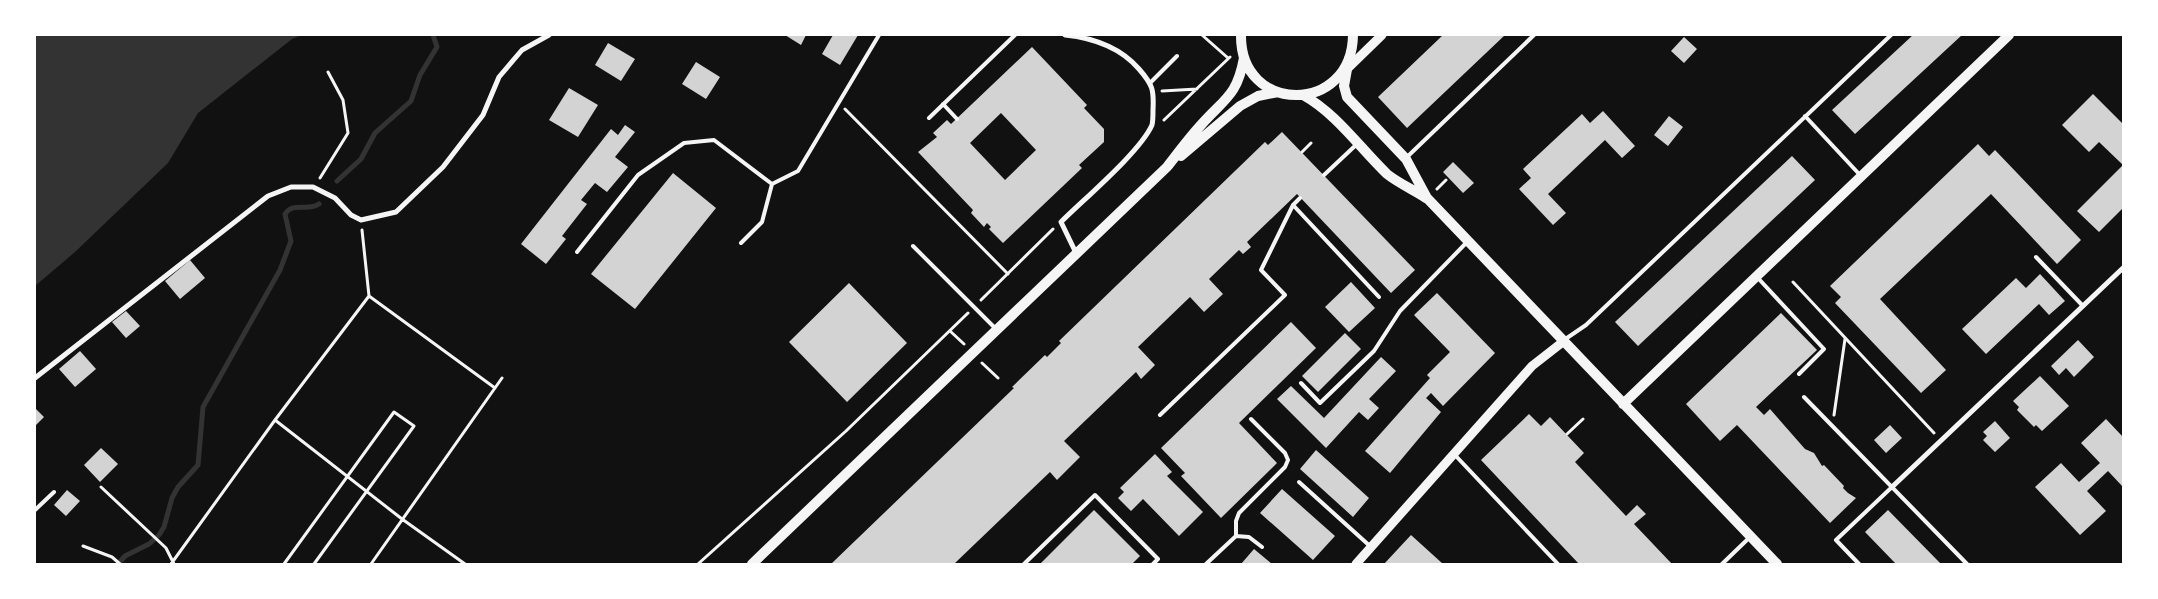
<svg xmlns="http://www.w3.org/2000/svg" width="2158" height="599" font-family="Lato,sans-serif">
  <rect width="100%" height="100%" fill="#111"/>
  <path fill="#333" d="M35,35H302L292,39L198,113L168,163L75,252L35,286Z"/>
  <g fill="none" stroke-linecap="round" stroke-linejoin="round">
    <path stroke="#333" stroke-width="5" d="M337,181L361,159L375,133L411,101L420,75L437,47L433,35
      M118,564L125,556L149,544L159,535L164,527L172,498L178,487L198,465L203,407L280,270L291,241L285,214C293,201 308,212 319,204"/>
  </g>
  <path fill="#d3d3d3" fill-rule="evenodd" d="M785,35H806L801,45Z
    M833,35H858L840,65L822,54Z
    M1443,35H1505L1407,128L1378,97Z
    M1913,35H1962L1855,134L1832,110Z
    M1684,37L1697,49L1684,63L1671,51Z
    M608,43L635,59L621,81L595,65Z
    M1032,47L1087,105L1084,108L1104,129V142L1079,165L1082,168L1003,243L989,229L991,227L987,223L984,227L971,213L973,210L918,152L937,137L933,133L947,120L951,124ZM1001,113L1036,150L1005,180L970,143Z
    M696,62L720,77L706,99L682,84Z
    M569,88L598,105L578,137L549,120Z
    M2093,94L2123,124V208L2099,232L2077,211L2123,165L2099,142L2089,152L2062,125Z
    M1603,111L1635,146L1622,158L1605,140L1548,194L1566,213L1553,225L1519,189L1531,178L1523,169L1582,114L1590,123Z
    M1669,116L1683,127L1668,146L1654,135Z
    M625,125L635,132L615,157L628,167L607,192L595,183L581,200L587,204L562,236L566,239L546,264L521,244L611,129L618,135Z
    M1282,132L1415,270L1391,293L1297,194L1247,242L1251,247L1243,254L1239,250L1209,279L1223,294L1204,312L1190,297L1138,347L1155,365L1141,379L1136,372L1064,441L1080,457L1057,480L1050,472L954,564H831L1014,388L1012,387L1045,355L1047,357L1061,343L1059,341L1265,142L1268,145Z
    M1978,144L1989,156L1995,150L2081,240L2057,264L1991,194L1880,299L1946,370L1921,393L1835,303L1841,297L1830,286Z
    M1792,156L1815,180L1638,346L1615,322Z
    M1453,162L1474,183L1463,193L1443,172Z
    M673,173L716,208L635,309L591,274Z
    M190,260L205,278L180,299L165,281Z
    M2040,274L2065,301L2049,315L2039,304L1986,354L1962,329L2016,278L2026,288Z
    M1351,282L1375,308L1349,332L1325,307Z
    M849,283L907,343L847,402L789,342Z
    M1437,293L1495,353L1443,406L1431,393L1426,398L1441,412L1390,473L1365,451L1430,378L1427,375L1450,352L1414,315Z
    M126,311L140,326L126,338L112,322Z
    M1781,313L1817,350L1756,407L1764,415L1770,409L1805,449L1814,453L1822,466L1824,465L1844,486L1843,488L1848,493L1856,498L1830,523L1737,425L1720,441L1686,404Z
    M1291,322L1316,348L1239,423L1277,463L1221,518L1181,476L1185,473L1161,448Z
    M1345,333L1361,349L1318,392L1302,376Z
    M2078,340L2094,357L2074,377L2066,368L2059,375L2051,366Z
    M80,351L96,369L75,387L59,369Z
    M1381,357L1396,371L1369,399L1379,408L1368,420L1359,412L1326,448L1277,399L1291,386L1324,418Z
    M2040,376L2069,406L2042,431L2036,425L2034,427L2017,410L2019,407L2013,401Z
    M35,408L44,417L35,426Z
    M1529,414L1541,426L1550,417L1584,453L1575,462L1626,516L1637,505L1646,514L1634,524L1672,564H1579L1481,460Z
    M2106,419L2123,437V487L2108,471L2087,491L2106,511L2080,535L2035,487L2061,463L2079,482L2100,463L2081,443Z
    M1995,421L2010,438L1995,452L1983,440L1987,436L1983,432Z
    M1890,425L1902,438L1886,453L1874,440Z
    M101,448L118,464L100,482L84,465Z
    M1316,450L1369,498L1353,517L1300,469Z
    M1155,454L1172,472L1167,476L1203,512L1179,536L1143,499L1131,511L1118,498L1124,492L1120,488Z
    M1282,489L1335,536L1313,560L1260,513Z
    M67,490L80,501L66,516L54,505Z
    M1094,510L1140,556L1132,564H1040Z
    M1888,510L1941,564H1896L1865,532Z
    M1411,535L1443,564H1384Z
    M1254,549L1272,564H1241Z"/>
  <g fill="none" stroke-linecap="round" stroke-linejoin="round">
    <path stroke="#f5f5f5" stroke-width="3" d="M1202,35L1228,58
      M1162,91L1197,89
      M845,109L1008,274
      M1164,120L1230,57
      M1302,152L1311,143
      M320,178L348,133L343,100L328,72
      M1437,189L1446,180
      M1793,282L1934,433
      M369,296L495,388
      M981,300L1053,229
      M950,331L964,344
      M982,363L998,378
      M1834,415L1845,339
      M275,420L402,519L465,564
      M1567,434L1583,419
      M101,487L166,548L174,564
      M83,546L112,557L120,564
      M171,564L275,420L369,296L362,230
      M284,564L394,412L414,426L314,564
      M371,564L502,378
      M698,564L846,431L968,313"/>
    <path stroke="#f5f5f5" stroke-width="4" d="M1150,83L1177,56
      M943,104L957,119
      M1805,116L1860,175
      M929,118L1015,35
      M1406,158L1534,35
      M1324,175L1357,144
      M1293,205L1379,297
      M741,243L762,222L772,184
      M913,246L996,329
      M577,252L638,175L684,143L714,140L772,184L798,171L879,35
      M2036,257L2083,306
      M1757,277L1824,349L1799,374
      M1564,340L1586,325L1891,35
      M1301,383L1320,403L1374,351L1400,311L1468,241
      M1804,397L1967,564
      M1160,415L1285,295L1261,270L1293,205L1300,198
      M1454,454L1558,564
      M1299,482L1371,547
      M35,510L54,492
      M1236,536V521L1239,513L1285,467L1288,460L1285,453L1251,419
      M1024,564L1095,495L1158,559L1153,564
      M1206,564L1236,536L1249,537L1262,547
      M1722,564L1749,538
      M1859,564L1836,540L1892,487"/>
    <path stroke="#f5f5f5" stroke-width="5" d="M1065,35C1094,38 1120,47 1139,69C1153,85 1154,90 1153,110C1153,115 1153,121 1152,125C1140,152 1084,199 1061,222L1077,255
      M35,378L268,196L291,187H313L335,198L351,215L361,220L396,212L443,167L483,115L499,77L522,50L549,35
      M1892,487L2123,268"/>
    <path stroke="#f5f5f5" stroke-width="9" d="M1345,71L1382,35
      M1356,564L1532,366L1564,341"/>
    <path stroke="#f5f5f5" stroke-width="10" d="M1241,35C1240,115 1352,115 1353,35
      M1349,58L1344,86L1347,97L1406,159L1427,198L1777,564
      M1303,95C1337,114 1359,147 1387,174C1398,183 1414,190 1426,198
      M1181,156L1240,106L1258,96L1278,92
      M1623,404L2009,35
      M752,564L1167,167C1178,153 1189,138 1201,125C1225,98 1237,96 1244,58"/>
  </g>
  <rect width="2158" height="599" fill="none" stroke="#ffffff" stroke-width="72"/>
</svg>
